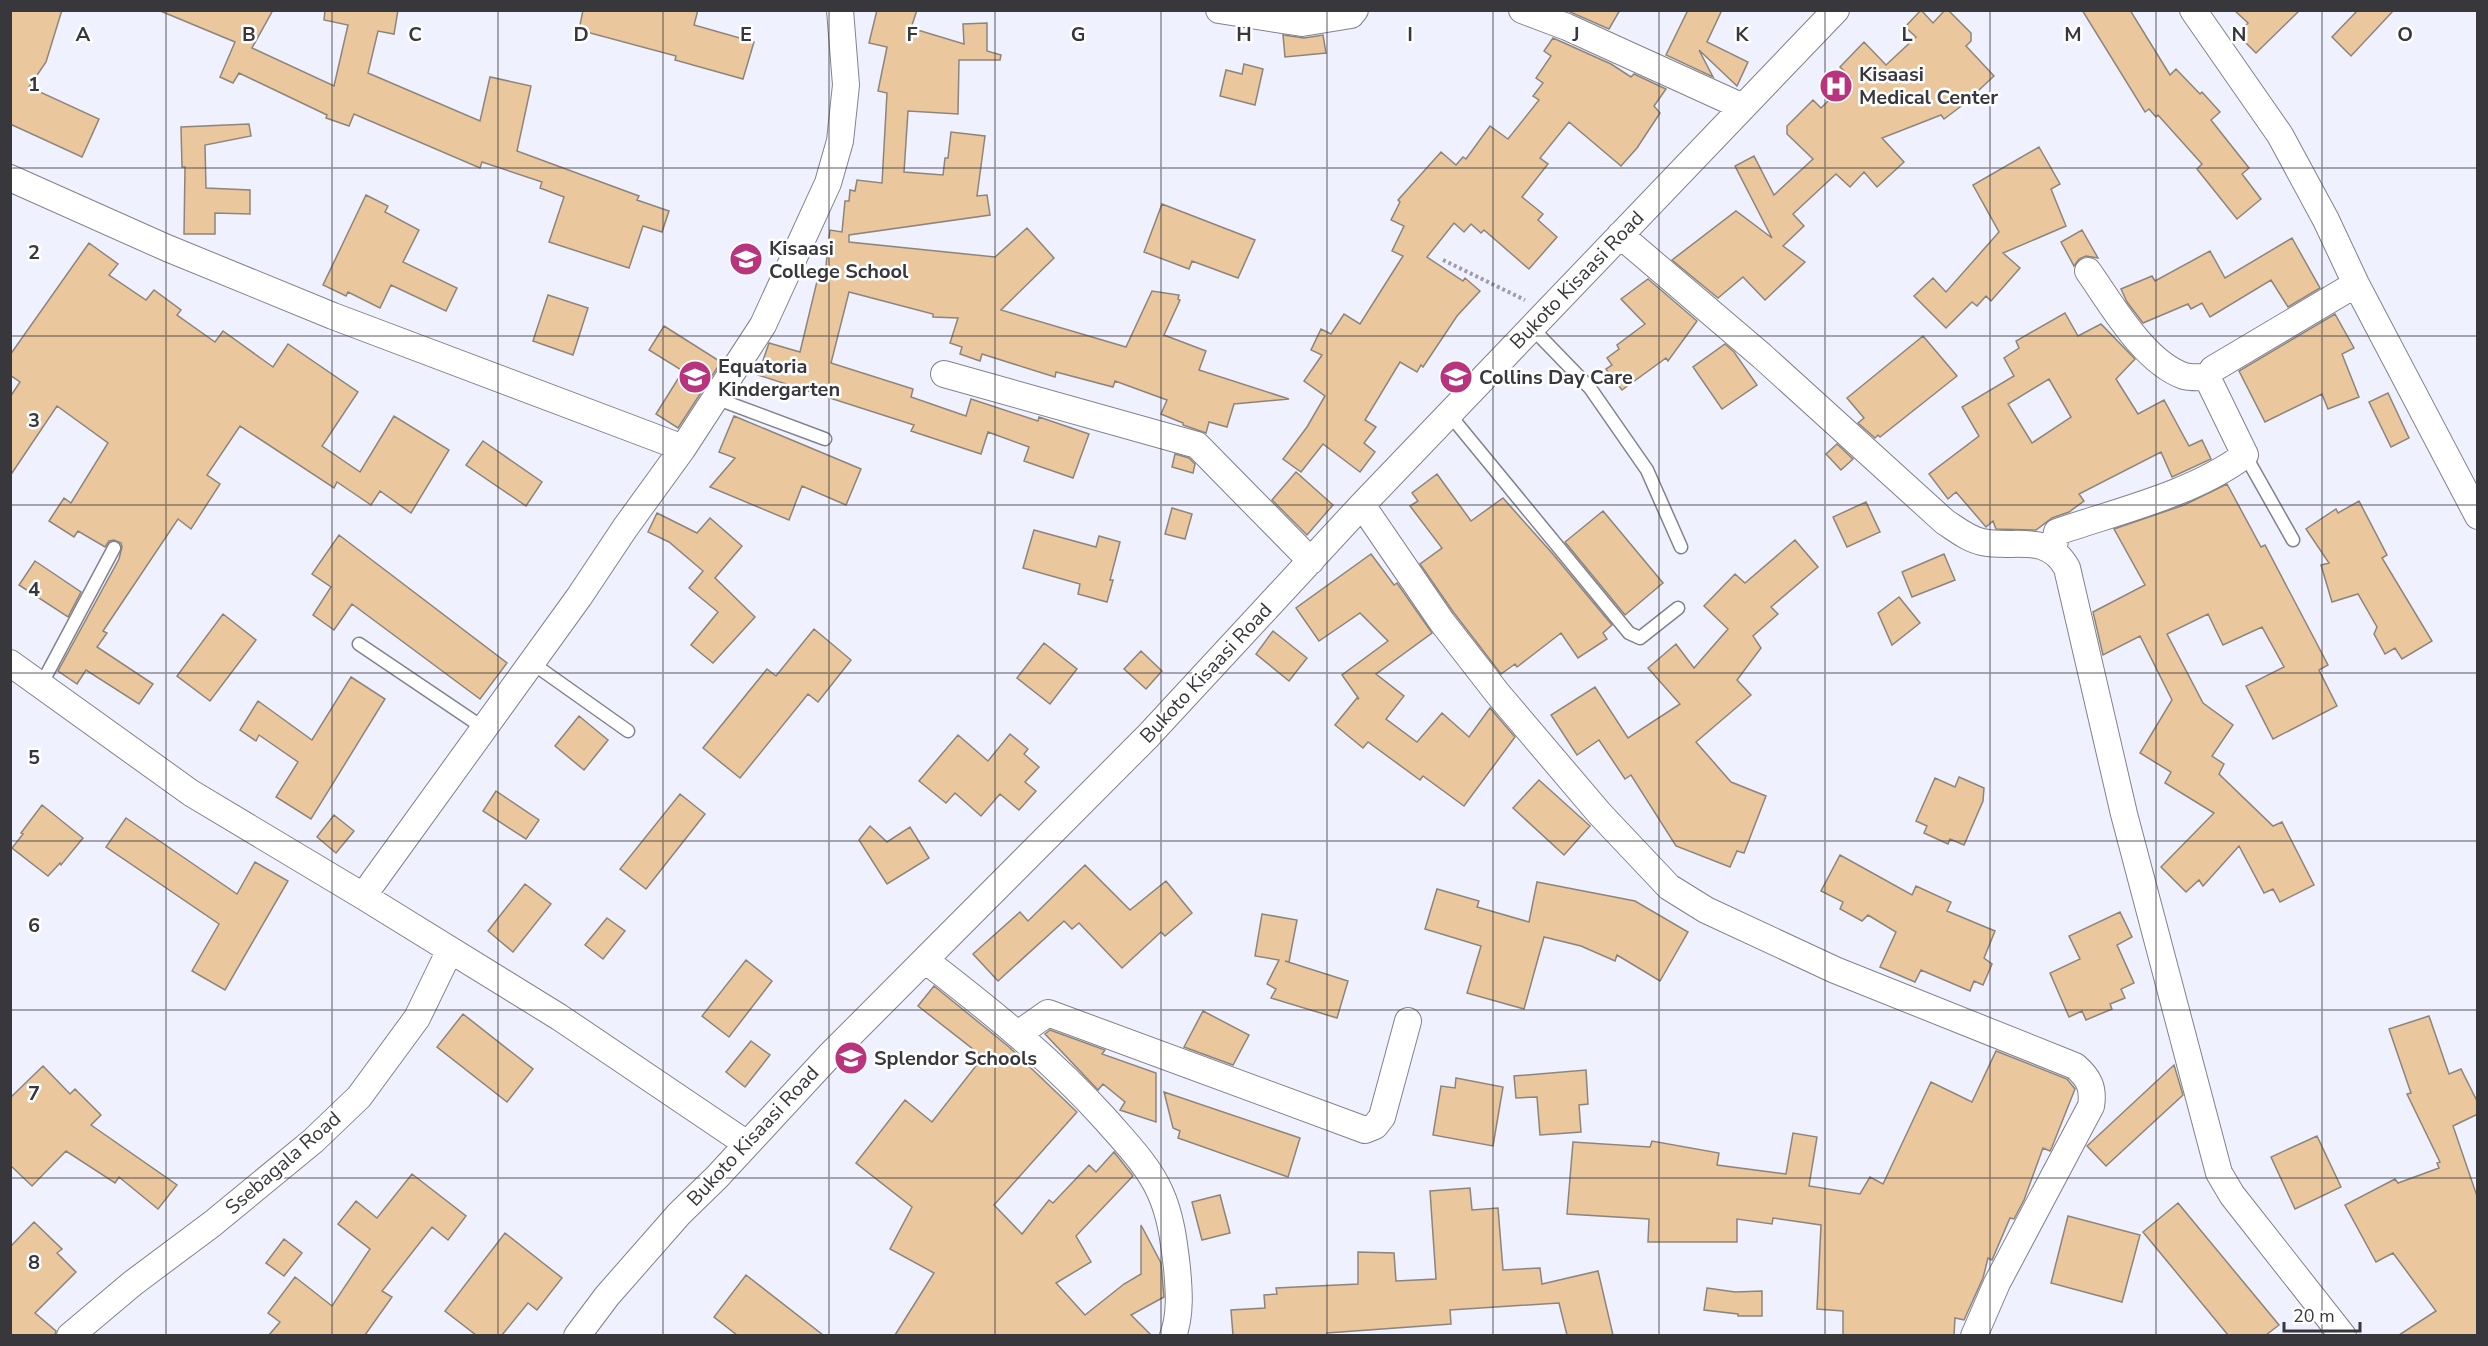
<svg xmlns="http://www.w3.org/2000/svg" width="2488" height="1346" font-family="'Nunito Sans',sans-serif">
  <rect width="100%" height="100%" fill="#f0f1fe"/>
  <path fill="#eac79d" stroke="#8d857c" stroke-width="1.5" fill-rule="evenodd" d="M10,10H62L46,62L29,87L99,119L82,157L10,124Z
    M158,10H273L252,48L334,86L348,25L324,20L325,10H398L394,34L378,31L368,73L480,121L490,77L531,86L517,151L639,196L637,200L669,211L662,232L643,226L629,268L549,242L564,197L540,188L542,182L482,162L480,168L354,114L349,126L326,118L327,115L239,73L233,83L220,77L235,42Z
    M583,10H698L694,25L754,42L743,79L675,60L676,56L579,30Z
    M877,10H917L911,28L964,44L963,24L987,23V51L1001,55L1000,60H959L958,114L908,111L904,172L943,175L945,158H948L951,132L985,136L977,196L987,195L990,215L849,235V242L995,257L1027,228L1054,258L1001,310L1126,347L1152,291L1179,295L1178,299L1180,300L1164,335L1206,351L1199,370L1289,399L1234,404L1227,427L1209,422L1206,433L1183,425V423L1161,414L1167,400L1115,381L1113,387L1056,372L1055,377L982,354L980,361L960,354L962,347L950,343L958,318L933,317V314L849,292L831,363L913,389L911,397L966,416L971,399L1038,421L1039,417L1089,434L1073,478L1024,461L1029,447L988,432L981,454L911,431L914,425L758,375L769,343L800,352L819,273L825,274L830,230L842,232L845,201H849L850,190L855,191L857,180L882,183L887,93L878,91L887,47L869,43Z
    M1571,10H1620L1609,29L1570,12Z
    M1688,10H1722L1707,42L1748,62L1737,86L1699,50L1713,77L1666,55Z
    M1921,10L1933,23L1945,10H1948L1971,33V41L1966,46L1994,76L1964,104L1944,119L1941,115L1882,138L1904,162L1877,187L1864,172L1850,187L1836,174L1793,214L1804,226L1783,246L1805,262L1765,300L1743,277L1718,298L1672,260L1736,211L1772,238L1735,166L1754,156L1774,195L1813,159L1787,134V126L1813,100L1821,108L1851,78L1840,67L1864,42L1886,65L1916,37L1905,27Z
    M2082,10H2130L2170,75L2176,69L2200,94L2202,92L2220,112L2211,120L2249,168L2242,174L2261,199L2237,219L2197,169L2202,164L2158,115L2156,117L2149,109L2145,112Z
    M2234,10H2300L2256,53L2237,34L2248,23Z
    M2358,10H2394L2351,56L2332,37Z
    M1283,35L1304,38L1323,35L1326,53L1285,57Z
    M1553,38L1611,64L1631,77L1634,74L1666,89L1654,106L1660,113L1637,148L1621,166L1569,122L1540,158L1548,164L1522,197L1543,214L1538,220L1557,237L1529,269L1484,230L1481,233L1471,224L1464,232L1454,223L1427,257L1463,281L1465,278L1480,291L1457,316L1423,367L1421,365L1417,372L1400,362L1365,420L1376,427L1364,443L1375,452L1360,472L1323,444L1301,472L1283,459L1307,427L1325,396L1304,381L1322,355L1311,350L1321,329L1331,334L1344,314L1360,324L1403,256L1392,251L1404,226L1391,220L1400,202L1398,200L1441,152L1456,165L1463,157L1466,159L1490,126L1508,139L1539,100L1533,96L1543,83L1536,78L1551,56L1544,51Z
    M1244,64L1263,69L1255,105L1220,96L1226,70L1242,74Z
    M249,124L251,136L205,145L206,188L250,190V214L215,213V234H184L185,167H182L181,127Z
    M2039,147L2060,184L2051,189L2066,226L2003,253L2020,268L1991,301L1986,296L1977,306L1972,302L1946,328L1914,296L1933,278L1946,292L1999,232L1973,185Z
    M366,195L388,206L385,212L419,230L403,262L457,288L446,311L391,285L380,308L348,292L346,296L323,285Z
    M1162,204L1255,240L1238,278L1192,261L1189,269L1144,252Z
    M2082,230L2098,258L2086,256L2079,259L2074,266L2061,242Z
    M2292,238L2320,288L2288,307L2271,280L2210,317L2202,303L2191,309L2188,304L2143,323L2127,302L2121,289L2152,276L2155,281L2210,251L2225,278Z
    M89,243L118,264L109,275L146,300L154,290L181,310L177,315L215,342L223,331L273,367L288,344L358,392L322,446L360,472L394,416L449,450L411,513L380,491L371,505L337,482L334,488L240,426L207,475L220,484L191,529L178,519L103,631L107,633L97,647L153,684L139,704L86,670L77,684L58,671L119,559L122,547L121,543L114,540L109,541L105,547L78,531L74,537L49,521L64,498L71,503L108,443L57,406L10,476V397L20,382L10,375V355Z
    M1648,279L1697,321L1668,361L1666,358L1622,390L1606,369L1612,365L1607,358L1619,349L1617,345L1645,324L1621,299Z
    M548,295L588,308L573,355L533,341Z
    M2065,313L2078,336L2101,324L2135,359L2116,379L2138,414L2164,400L2189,446L2202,440L2211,459L2172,477L2161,452L2079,494L2084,501L2069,512L2052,518L2036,530L1996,529L1993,521L1986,527L1956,492L1948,499L1929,474L1979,436L1962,407L2014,376L2004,358L2019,348L2016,341ZM2049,379L2071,417L2032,443L2008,404Z
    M2335,314L2354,348L2342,354L2359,397L2328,409L2322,394L2265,422L2239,371Z
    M664,326L721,362L678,428L656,414L683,371L649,350Z
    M1923,336L1957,376L1880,437L1878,435L1875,438L1858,423L1864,418L1847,398Z
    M1725,344L1734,352L1757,385L1722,409L1693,367Z
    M2388,393L2409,438L2391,447L2369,402Z
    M734,416L861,469L846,505L802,486L789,520L710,487L735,458L719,452Z
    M483,441L542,482L526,506L466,465Z
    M1837,444L1853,459L1841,470L1826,454Z
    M1175,454L1189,458L1195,464L1193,473L1172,467Z
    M1296,472L1333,505L1307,535L1272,500Z
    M1437,474L1471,521L1503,498L1552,553L1612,625L1603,633L1607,639L1578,658L1561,633L1517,667L1515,664L1501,674L1454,613L1420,564L1442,548L1410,506L1418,501L1412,493Z
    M2227,484L2261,547L2265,545L2328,665L2319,670L2337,706L2273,739L2246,686L2284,667L2262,627L2223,645L2208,614L2167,634L2203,703L2233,725L2212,756L2224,764L2219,774L2273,826L2282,822L2314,885L2280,902L2273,889L2264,893L2239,846L2203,886L2199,880L2186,892L2161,867L2214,813L2165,783L2171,772L2140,753L2172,700L2140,636L2103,655L2093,612L2145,585L2114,529L2184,505Z
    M2359,501L2387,555L2382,558L2432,641L2402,659L2395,648L2385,654L2374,634L2377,627L2358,594L2332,602L2321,565L2329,563L2306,529L2336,509L2338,513Z
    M1866,502L1880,532L1847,547L1833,517Z
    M1172,508L1192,514L1185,539L1165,534Z
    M1603,511L1663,583L1625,615L1565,542Z
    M657,513L697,533L710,518L742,546L715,578L755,617L713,663L691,645L718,612L689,588L703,571L669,542L648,532Z
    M1034,530L1096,547L1099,536L1120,542L1110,580H1113L1107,602L1078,594L1080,584L1023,568Z
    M339,535L507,663L480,699L352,604L334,630L313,615L331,587L312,574Z
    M1795,540L1818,567L1771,607L1778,614L1753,636L1761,648L1737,680L1751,695L1696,742L1731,782L1766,796L1744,853L1737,851L1730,867L1676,846L1631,775L1625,779L1599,740L1577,755L1551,715L1595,687L1628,738L1680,704L1648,668L1676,644L1694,668L1728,629L1704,606L1735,574L1745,583Z
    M1371,554L1394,585L1397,583L1432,633L1376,674L1404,696L1386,719L1417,742L1442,713L1469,737L1490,708L1515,737L1464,806L1423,776L1420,780L1368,742L1363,748L1335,725L1357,698L1359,699L1342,675L1388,641L1360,613L1319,641L1296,608Z
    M1944,554L1955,580L1912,597L1902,572Z
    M35,561L81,592L68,617L19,585Z
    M1899,597L1920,623L1892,645L1878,613Z
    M223,614L256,640L210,701L177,676Z
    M814,629L851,660L818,702L808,694L740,778L703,748L767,669L776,676Z
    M1273,631L1307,658L1289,681L1256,654Z
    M1044,643L1077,669L1050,704L1017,678Z
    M1141,651L1162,671L1146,689L1124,669Z
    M351,677L385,699L311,819L276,797L298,762L259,735L256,741L240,730L258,701L312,740Z
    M579,716L608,740L584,770L555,746Z
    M1010,734L1028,749L1024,754L1039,767L1025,782L1036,791L1019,810L1000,794L981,816L955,793L946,803L919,781L958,735L988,761Z
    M1959,777L1984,788L1983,801L1964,845L1950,839L1948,844L1924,833L1927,826L1916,821L1935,778L1955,787Z
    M1539,780L1590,826L1564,855L1513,808Z
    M496,791L539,820L526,839L483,811Z
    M680,794L705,814L646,889L620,869Z
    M42,805L83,838L61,865L60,863L48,876L12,848L23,834L21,833Z
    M334,815L354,831L336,853L317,837Z
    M126,818L237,894L255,862L288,881L225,990L192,971L219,924L106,847Z
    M870,826L887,842L910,827L929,858L887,884L859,840Z
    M1840,855L1912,895L1916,886L1951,902L1947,911L1995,931L1984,958L1992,964L1983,985L1974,981L1970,991L1921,970L1915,982L1880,967L1896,932L1868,915L1862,921L1840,909L1843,902L1821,891Z
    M1085,865L1130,910L1166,881L1192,913L1165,936L1161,932L1122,968L1079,923L1072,929L1064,921L998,981L973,954L1020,912L1028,921Z
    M1537,882L1635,901L1688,932L1660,981L1617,955L1615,961L1581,946L1544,937L1524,1009L1467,993L1481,946L1425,929L1437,889L1479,901L1477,907L1529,922Z
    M525,884L551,904L513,952L488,931Z
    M2120,912L2132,937L2117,945L2134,983L2121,989L2125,998L2110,1004L2112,1009L2086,1020L2082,1011L2069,1017L2050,973L2080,959L2069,936Z
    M1262,914L1297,920L1289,962L1285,961L1348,981L1337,1018L1271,998L1276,989L1267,984L1279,960L1255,956Z
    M607,918L625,931L603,959L585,945Z
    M746,960L772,981L729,1037L702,1016Z
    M934,986L1009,1047L1077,1112L994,1205L1022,1234L1049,1200L1053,1203L1089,1165L1096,1172L1114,1152L1133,1176L1076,1236L1091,1262L1056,1283L1085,1315L1124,1284L1141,1274V1225L1161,1263L1164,1297L1131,1315L1151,1335H895L934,1273L890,1249L912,1207L856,1163L905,1100L932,1122L983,1057L918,1006Z
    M1203,1011L1249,1035L1233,1065L1184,1047Z
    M463,1014L533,1069L507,1102L437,1047Z
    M2429,1016L2449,1074L2461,1069L2478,1103V1114L2453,1126L2478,1199V1335H2399L2436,1311L2393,1253L2376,1262L2345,1205L2395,1179L2398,1183L2439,1168L2437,1163L2440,1162L2407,1094L2411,1093L2389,1029Z
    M1050,1030L1105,1050L1102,1054L1156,1073V1122L1120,1110L1125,1102L1103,1084L1098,1090L1045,1034Z
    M751,1041L770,1055L745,1087L726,1072Z
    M1996,1051L2067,1079L2075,1089L2052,1147L2050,1151L2043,1148L2024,1200L2014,1219L2010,1218L1992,1260L1988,1258L1983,1278L1964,1320L1955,1318L1954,1335H1843V1311L1817,1309L1821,1225L1773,1218L1772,1224L1737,1219V1242H1648L1649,1219L1567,1214L1573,1142L1650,1147L1652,1141L1719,1153L1717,1165L1786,1174L1793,1133L1817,1137L1809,1186L1860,1194L1870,1177L1883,1184L1931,1082L1972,1102Z
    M2174,1065L2183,1095L2106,1166L2087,1146Z
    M43,1066L70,1094L75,1089L101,1115L91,1125L177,1185L158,1209L119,1177L115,1183L66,1151L32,1186L10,1165V1098Z
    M1586,1070L1588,1104L1579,1105L1581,1132L1540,1135L1537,1097L1516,1098L1514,1076Z
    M1456,1078L1503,1087L1493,1146L1433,1135L1441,1086L1455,1088Z
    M1164,1092L1300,1138L1288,1177L1178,1138L1180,1131L1173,1128Z
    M2317,1136L2341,1187L2295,1209L2271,1157Z
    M412,1174L466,1216L448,1240L432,1227L382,1291L392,1297L365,1335H269L280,1322L268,1313L295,1277L332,1306L370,1249L338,1224L356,1201L377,1218Z
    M1470,1188L1472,1210L1498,1208L1503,1270L1540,1268L1542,1284L1598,1271L1613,1335H1567L1559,1303L1450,1310L1451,1324L1327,1333V1335H1233L1231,1310L1265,1308L1264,1295L1277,1294L1276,1288L1358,1284V1252L1394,1253L1396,1281L1436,1279L1430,1191Z
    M1220,1195L1230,1233L1202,1240L1192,1202Z
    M2178,1203L2279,1325L2266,1335H2228L2143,1232Z
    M2068,1216L2140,1235L2122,1302L2051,1283Z
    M34,1222L62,1249L57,1253L76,1272L35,1313L56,1331L55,1335H10V1247Z
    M505,1233L562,1278L537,1310L528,1303L502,1335H476L445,1311Z
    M284,1239L302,1253L284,1276L266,1263Z
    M746,1275L823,1335H737L714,1317Z
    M1707,1288L1735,1292L1762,1291V1316H1738V1314L1704,1310Z"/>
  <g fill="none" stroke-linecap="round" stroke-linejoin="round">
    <g stroke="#80828d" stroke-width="15">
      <path id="service" d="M1531,327L1590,388L1647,470L1681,547
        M715,398L825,439
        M1449,414L1629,633L1640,638L1678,608
        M2245,455L2293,540
        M359,644L485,729
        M532,663L628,731
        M41,685L114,548"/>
    </g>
    <g stroke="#80828d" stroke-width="28">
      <path id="minor" d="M1219,10L1302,23L1351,15L1355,10
        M1522,10L1567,27L1743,107
        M2193,10L2280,135L2326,220L2356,284L2478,516
        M10,178L167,248L333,316L683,448
        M1620,235L1762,356L1945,522C1956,529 1968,539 1982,542C2015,549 2047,532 2067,568L2124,814L2219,1173L2232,1195L2343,1336
        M2088,271C2112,305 2144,362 2184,376C2191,378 2200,377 2207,377
        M944,374L1197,445L1311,561
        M1362,505L1442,622L1498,694L1600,814L1669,887L1706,910L1835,970L2075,1066C2089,1078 2094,1088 2091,1106L1997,1283L1974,1336
        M2053,550L2057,532C2118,511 2193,494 2245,455L2207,377L2213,369L2356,284
        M10,663L191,793L363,896L559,1017L747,1144
        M363,896L579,597L625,528L683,448L763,325L828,183L840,141L846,85L840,10
        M925,960C991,1011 1050,1058 1106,1120C1125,1142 1148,1165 1160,1192C1171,1216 1174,1242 1177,1268C1179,1290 1181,1314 1173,1336
        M1018,1034L1048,1013L1365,1130L1375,1126L1382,1117L1408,1021
        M70,1336L133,1283L212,1224L313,1141L359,1097L417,1018L450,950
        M577,1336L607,1296L679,1214L717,1177L829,1056L1148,736L1362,505L1836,10"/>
    </g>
    <path stroke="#9d9ea7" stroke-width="4" stroke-dasharray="3 3" stroke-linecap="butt" d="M1443,260L1525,300"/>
    <use href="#service" stroke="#fff" stroke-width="12"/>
    <use href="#minor" stroke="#fff" stroke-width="26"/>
  </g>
  <path fill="none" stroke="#37373c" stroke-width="1.5" stroke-opacity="0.55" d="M166,10V1336M332,10V1336M498,10V1336M663,10V1336M829,10V1336M995,10V1336M1161,10V1336M1327,10V1336M1493,10V1336M1659,10V1336M1825,10V1336M1990,10V1336M2156,10V1336M2322,10V1336M10,168H2478M10,336H2478M10,505H2478M10,673H2478M10,841H2478M10,1010H2478M10,1178H2478"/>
  <defs>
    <g id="hospital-disc" transform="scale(1.725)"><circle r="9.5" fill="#b8357d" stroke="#fff"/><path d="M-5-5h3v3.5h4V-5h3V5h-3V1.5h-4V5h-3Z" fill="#fff"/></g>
    <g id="school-disc" transform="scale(1.725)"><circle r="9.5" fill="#b8357d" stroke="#fff"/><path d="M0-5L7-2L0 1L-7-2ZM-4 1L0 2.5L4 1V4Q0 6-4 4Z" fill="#fff"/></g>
  </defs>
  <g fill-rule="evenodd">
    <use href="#hospital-disc" x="1836" y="86"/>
    <use href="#school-disc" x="746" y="259"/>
    <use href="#school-disc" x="695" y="377"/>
    <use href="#school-disc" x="1456" y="377"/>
    <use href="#school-disc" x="851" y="1058"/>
  </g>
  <g text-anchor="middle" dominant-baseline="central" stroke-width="5" stroke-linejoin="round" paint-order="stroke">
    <g font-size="20" font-weight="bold" fill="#37373c" stroke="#fff" text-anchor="start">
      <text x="1859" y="74">Kisaasi<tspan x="1859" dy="23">Medical Center</tspan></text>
      <text x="769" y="248">Kisaasi<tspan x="769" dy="23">College School</tspan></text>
      <text x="718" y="366">Equatoria<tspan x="718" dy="23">Kindergarten</tspan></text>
      <text x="1479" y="377">Collins Day Care</text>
      <text x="874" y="1058">Splendor Schools</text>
    </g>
    <g font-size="20" fill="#37373c" stroke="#fff">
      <text transform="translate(1577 280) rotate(-46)">Bukoto Kisaasi Road</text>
      <text transform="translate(1206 673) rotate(-47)">Bukoto Kisaasi Road</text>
      <text transform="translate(753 1136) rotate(-47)">Bukoto Kisaasi Road</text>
      <text transform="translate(283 1163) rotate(-41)">Ssebagala Road</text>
    </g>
  </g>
  <g font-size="20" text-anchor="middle" font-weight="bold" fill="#37373c" stroke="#fff" stroke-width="5" stroke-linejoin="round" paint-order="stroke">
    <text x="83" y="41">A</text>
    <text x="249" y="41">B</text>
    <text x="415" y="41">C</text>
    <text x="581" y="41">D</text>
    <text x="746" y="41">E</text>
    <text x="912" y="41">F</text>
    <text x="1078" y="41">G</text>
    <text x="1244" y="41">H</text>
    <text x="1410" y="41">I</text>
    <text x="1576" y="41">J</text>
    <text x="1742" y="41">K</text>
    <text x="1907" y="41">L</text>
    <text x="2073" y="41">M</text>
    <text x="2239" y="41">N</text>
    <text x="2405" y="41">O</text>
    <text x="34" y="91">1</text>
    <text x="34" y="259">2</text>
    <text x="34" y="427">3</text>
    <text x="34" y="596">4</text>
    <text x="34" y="764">5</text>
    <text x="34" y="932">6</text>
    <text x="34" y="1100">7</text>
    <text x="34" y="1269">8</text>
  </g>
  <rect width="2488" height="1346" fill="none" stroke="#37373c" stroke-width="24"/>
  <path d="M2284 1322v9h76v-9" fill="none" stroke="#37373c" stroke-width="3"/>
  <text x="2293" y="1322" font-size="18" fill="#37373c" stroke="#ffffff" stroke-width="4.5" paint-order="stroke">20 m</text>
</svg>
